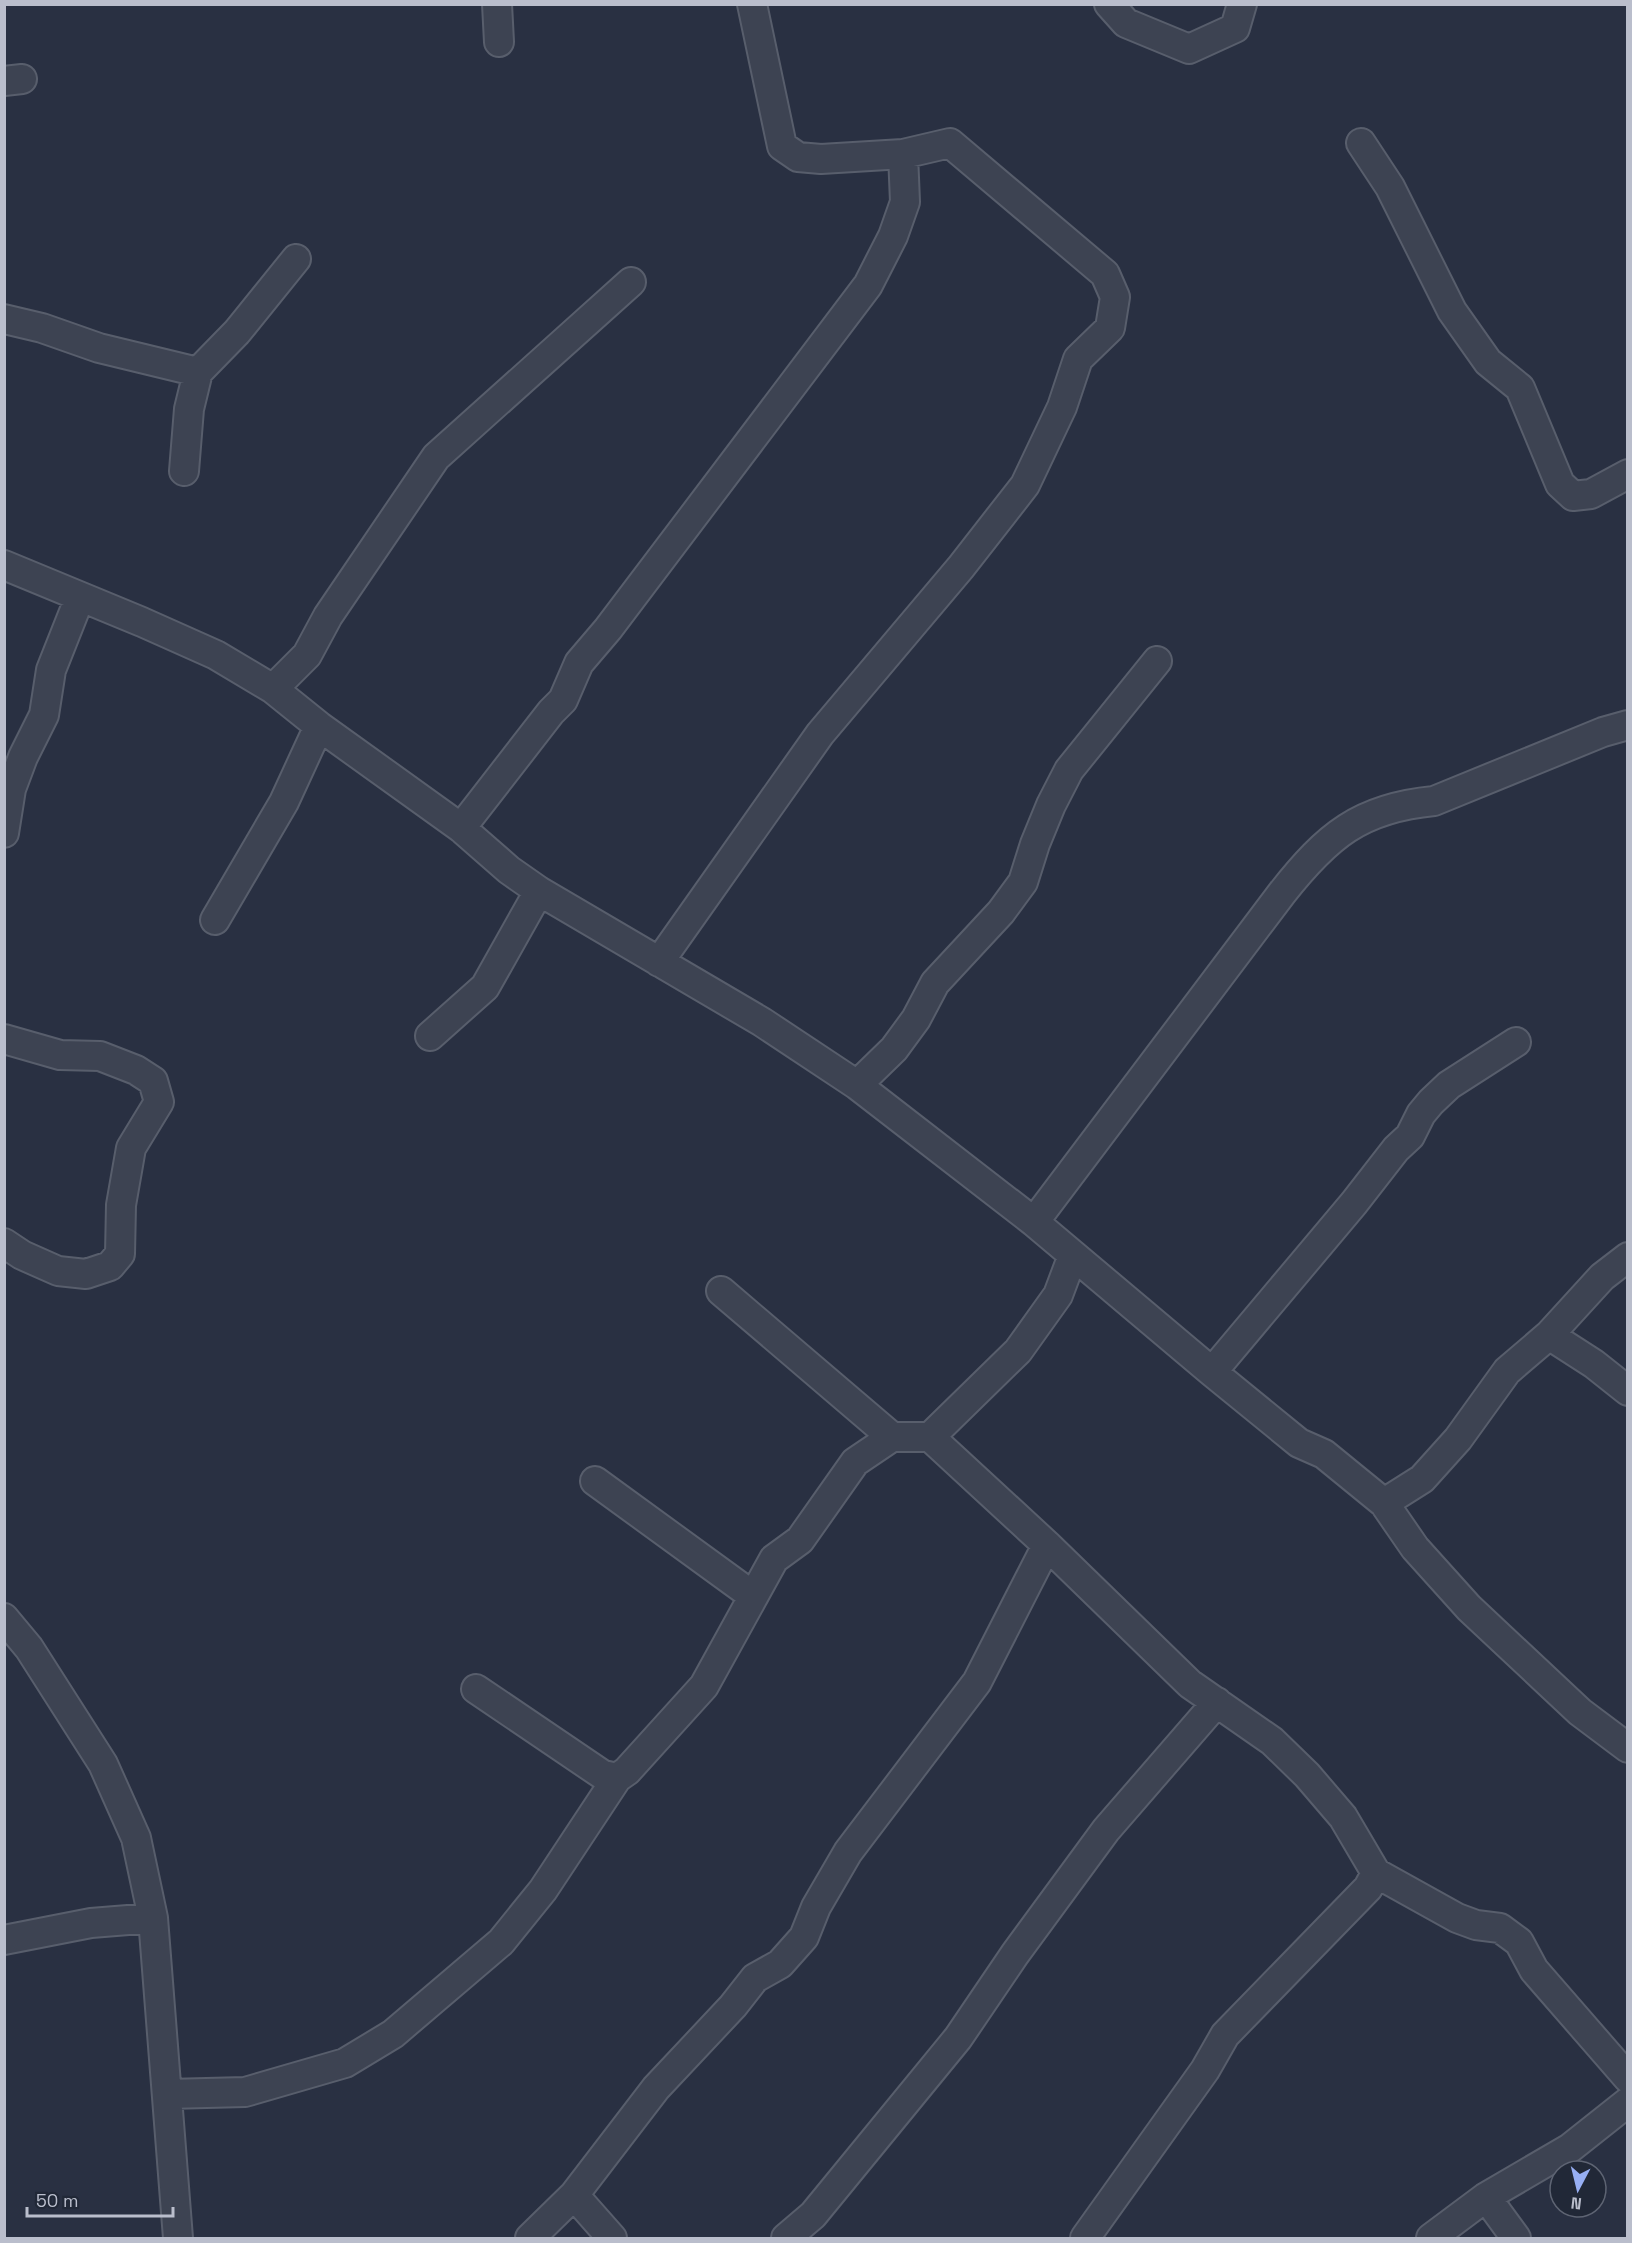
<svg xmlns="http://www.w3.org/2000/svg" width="1632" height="2243" font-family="'Space Grotesk',sans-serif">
  <rect width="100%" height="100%" fill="#293042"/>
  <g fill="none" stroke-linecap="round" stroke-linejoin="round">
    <g stroke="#585e6c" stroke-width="32">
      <path id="minor" d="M497,4L499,42
        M1109,4L1126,23L1189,49L1235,28L1242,4
        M4,81L22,79
        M1361,143L1390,187L1452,311L1488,362L1520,388L1560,484L1573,496L1591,494L1628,474
        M4,319L42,328L99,348L198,372
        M184,471L189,409L198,372L237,332L296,259
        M4,565L142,622L216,655L273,689L319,726L461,828L509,870L539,891L762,1022L857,1085L1034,1222L1212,1372L1299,1443L1324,1454L1384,1503L1415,1548L1469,1608L1580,1712L1628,1748
        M273,689L307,655L328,616L436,457L631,282
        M461,828L551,712L563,700L579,663L608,629L868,285L893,236L905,202L903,154
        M4,833L11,789L23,757L44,715L51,670L80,597
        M215,920L284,802L319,726
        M659,962L820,734L961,567L1025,485L1062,407L1078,359L1110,328L1115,297L1105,274L950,143L903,154L821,159L798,157L782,146L752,4
        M430,1036L485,987L539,891
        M4,1039L60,1055L100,1056L136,1070L153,1081L159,1102L131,1148L121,1205L120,1254L110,1266L86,1274L58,1271L22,1255L4,1243
        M857,1085L894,1049L916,1019L935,983L1001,912L1023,882L1035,844L1051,805L1069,770L1157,661
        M1034,1222L1282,893C1327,836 1360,808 1434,801L1603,732L1628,725
        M721,1291L892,1437
        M1549,1335L1594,1364L1628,1391
        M1212,1372L1354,1203L1396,1149L1410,1136L1421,1114L1431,1102L1449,1085L1516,1042
        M930,1437L1047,1545L1190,1684L1272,1741L1307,1775L1343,1817L1376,1873L1457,1918L1476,1925L1500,1928L1519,1942L1534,1970L1628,2078
        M595,1481L753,1596
        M1384,1503L1422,1479L1458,1439L1507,1371L1549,1335L1602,1277L1628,1257
        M4,1618L29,1648L103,1764L136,1838L153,1918L178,2238
        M476,1689L603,1775L617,1778L627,1771L704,1686L774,1559L800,1540L855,1462L892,1437H930L1018,1351L1058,1295L1073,1255
        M4,1940L91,1923L153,1918
        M168,2094L245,2092L345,2063L393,2034L501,1942L543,1890L617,1778
        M574,2195L612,2238
        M1486,2197L1516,2238
        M530,2238L574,2195L656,2088L733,2006L755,1978L780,1964L804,1937L816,1907L848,1852L977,1682L1047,1545
        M786,2238L813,2215L958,2038L1015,1954L1106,1830L1217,1702
        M1085,2238L1205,2070L1225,2035L1368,1888L1376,1873
        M1431,2238L1486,2197L1570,2148L1628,2102"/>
    </g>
    <use href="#minor" stroke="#3d4352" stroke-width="28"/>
  </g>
  <rect width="1632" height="2243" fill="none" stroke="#babecc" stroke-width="12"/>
  <g transform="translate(1578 2189) rotate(187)"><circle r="28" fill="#212837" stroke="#5e6473" stroke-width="1.5"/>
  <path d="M0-4.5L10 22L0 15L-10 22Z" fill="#97aff4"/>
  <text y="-9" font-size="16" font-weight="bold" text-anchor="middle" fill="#babecc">N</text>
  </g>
  <path d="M27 2207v9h146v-9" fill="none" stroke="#babecc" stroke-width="3"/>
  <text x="36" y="2207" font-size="18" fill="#babecc" stroke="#212837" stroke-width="4.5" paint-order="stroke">50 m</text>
</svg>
